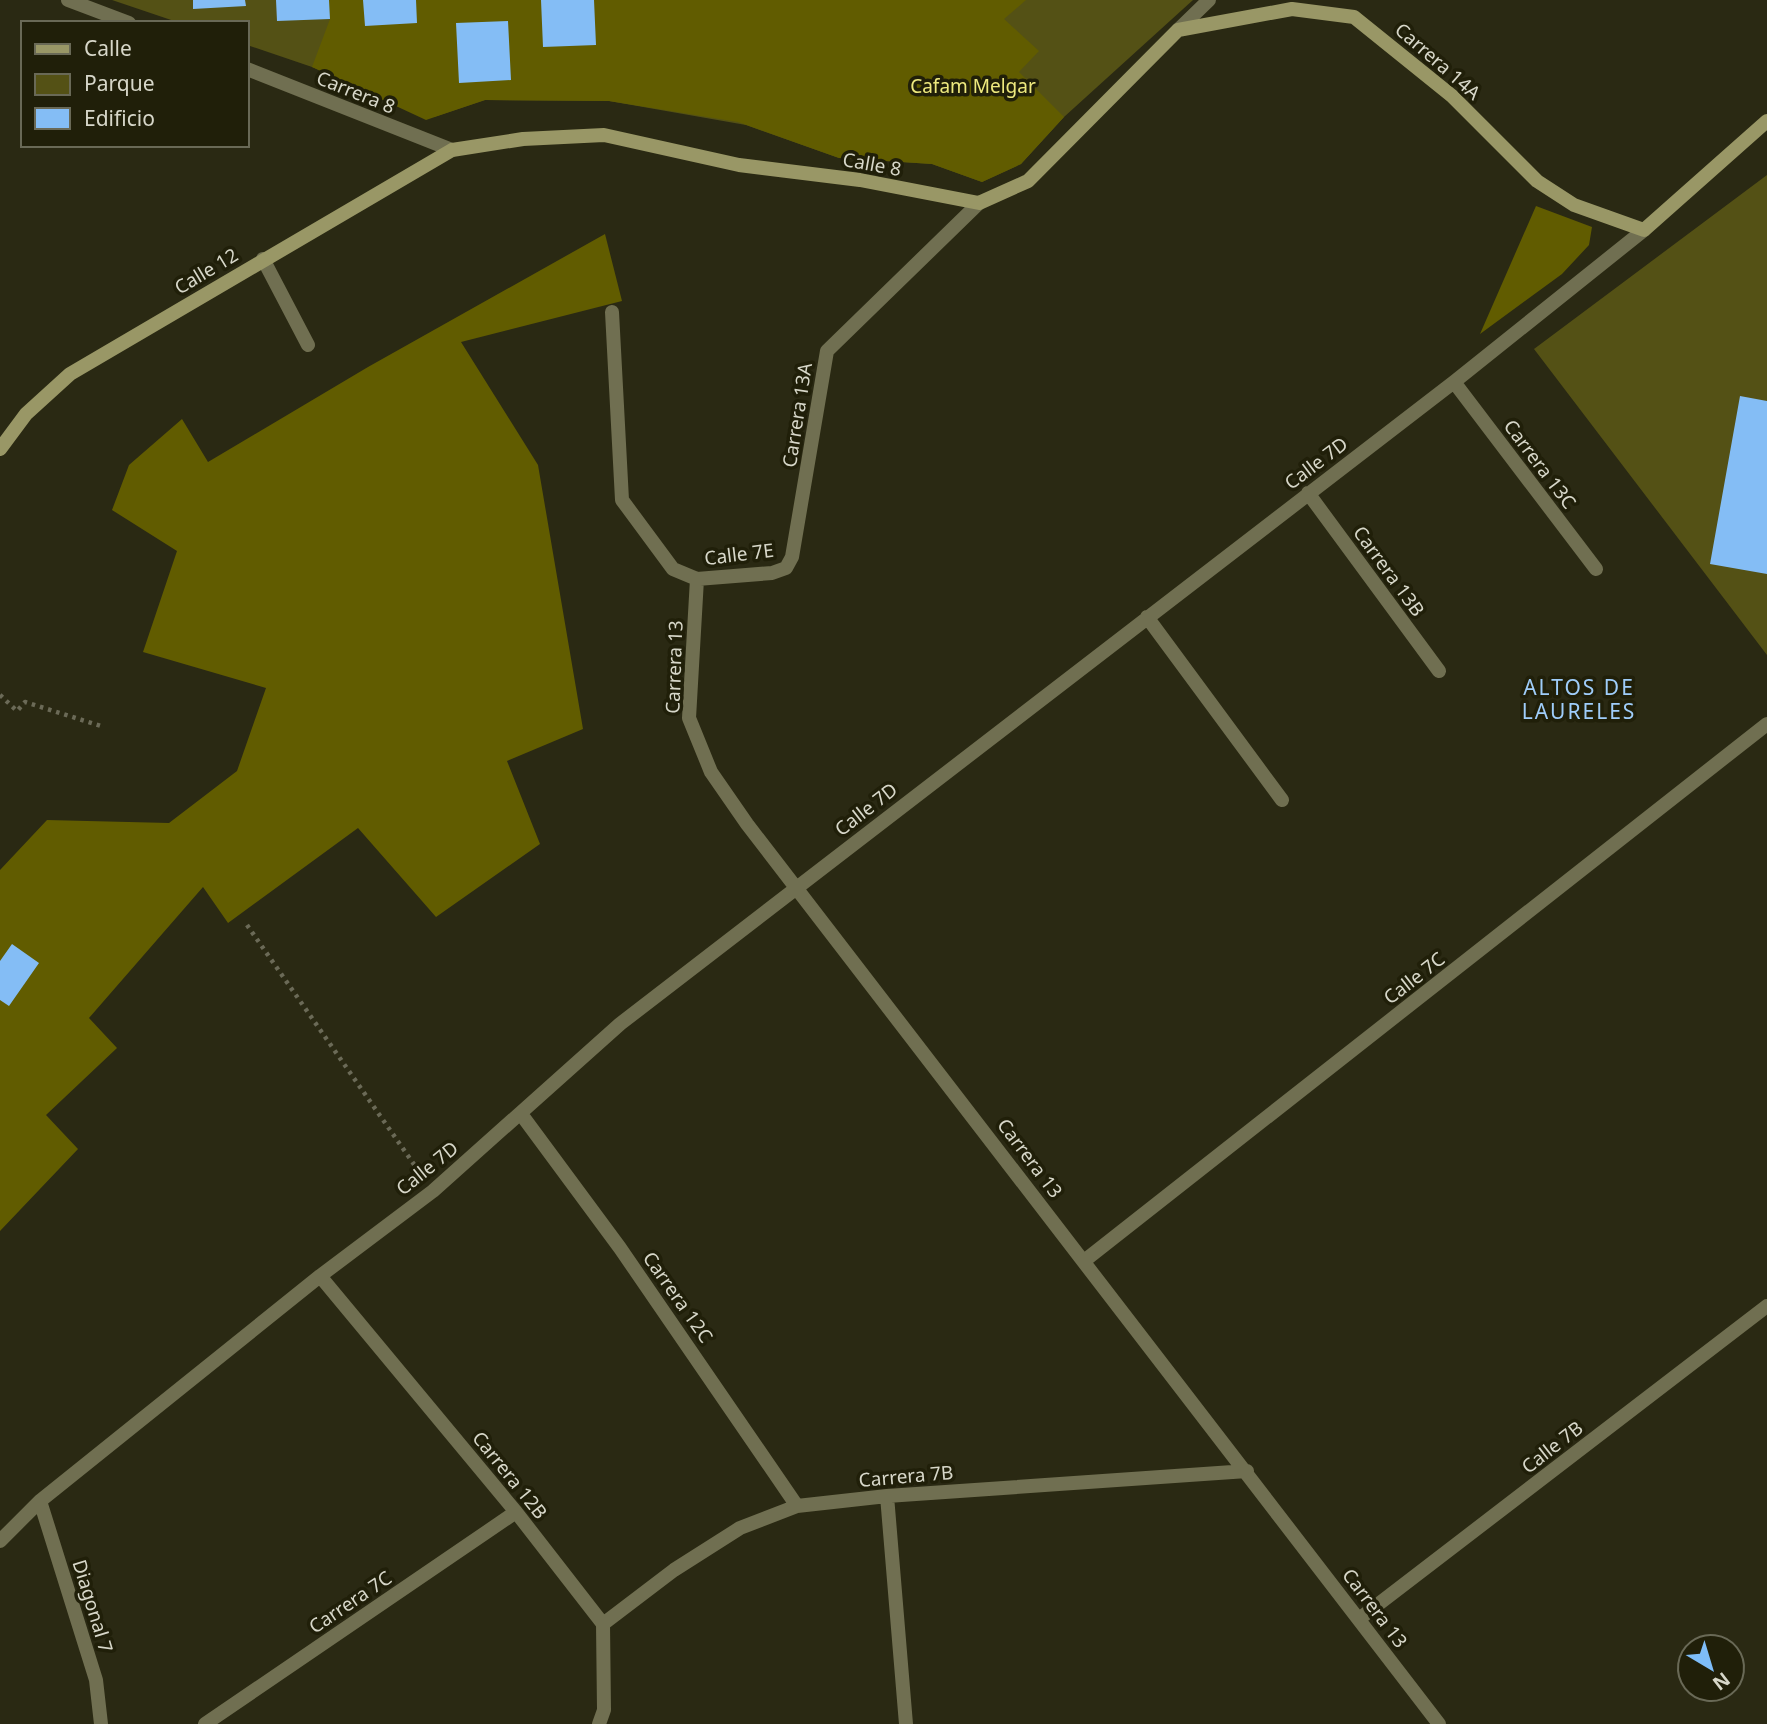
<svg xmlns="http://www.w3.org/2000/svg" width="1767" height="1724" font-family="'Noto Sans',sans-serif">
  <rect width="100%" height="100%" fill="#2a2913"/>
  <path fill="#545115" d="M112,0H1193L1064,117L1021,164L982,182L932,164L839,158L746,125L609,101L485,100L434,117L312,67L247,45V23H180Z
    M1767,175V655L1534,349Z"/>
  <path fill="#615c00" d="M328,0H1026L1004,19L1039,51L1019,72L1064,117L1021,164L982,182L932,164L839,158L738,122L609,101L485,100L426,120L312,67L330,19Z
    M1536,206L1592,227L1589,245L1562,274L1480,334Z
    M605,234L622,301L461,342L538,465L583,729L507,761L540,844L436,917L358,828L228,923L203,887L89,1018L117,1048L46,1115L78,1149L0,1231V870L47,820L169,823L237,771L266,688L143,652L177,551L112,510L129,465L182,419L208,462L368,367Z"/>
  <path fill="#84bdf5" d="M193,0H245L246,6L193,9Z
    M276,0H329L330,19L277,21Z
    M363,0H416L417,23L365,26Z
    M541,0H594L596,45L543,47Z
    M508,21L511,80L459,83L456,23Z
    M1740,396L1767,401V574L1710,564Z
    M12,944L39,963L9,1006L0,1000V961Z"/>
  <g fill="none" stroke-linecap="round" stroke-linejoin="round">
    <path stroke="#6b6a57" stroke-width="4.5" stroke-dasharray="3.5 5" stroke-linecap="butt" d="M0,695L17,711L25,702L101,726
      M247,925L420,1173"/>
    <path stroke="#706f51" stroke-width="14" d="M263,259L308,345"/>
    <path stroke="#706f51" stroke-width="14" d="M68,0L129,23
      M1178,30L1209,0
      M247,69L452,150
      M612,312L622,500L673,569L697,579L772,573L786,568L792,557L827,351L979,203
      M1454,382L1596,569
      M1308,493L1439,671
      M697,579L689,718L711,772L747,824L1439,1724
      M1147,617L1282,800
      M521,1114L620,1248L797,1506
      M1084,1261L1767,724
      M320,1276L516,1512L603,1624L604,1710L599,1724
      M887,1496L906,1724
      M40,1501L96,1680L101,1724
      M0,1541L40,1501L320,1276L433,1191L620,1024L1454,382L1644,230
      M1359,1619L1767,1306
      M603,1624L674,1570L740,1528L797,1506L887,1496L1247,1471
      M205,1724L516,1512"/>
    <path stroke="#999766" stroke-width="14" d="M0,449L26,414L70,374L452,150L523,139L604,135L739,165L860,180L979,203L1028,181L1178,30L1292,9L1354,17L1452,96L1537,181L1574,205L1644,230L1767,121"/>
  </g>
  <g text-anchor="middle" dominant-baseline="central" stroke-width="7" stroke-linejoin="round" paint-order="stroke">
    <g font-size="19" fill="#d7d7c9" stroke="#201f09">
      <text transform="translate(1438 61) rotate(41)">Carrera 14A</text>
      <text transform="translate(356 92) rotate(22)">Carrera 8</text>
      <text transform="translate(872 164) rotate(10)">Calle 8</text>
      <text transform="translate(206 271) rotate(-31)">Calle 12</text>
      <text transform="translate(797 415) rotate(-81)">Carrera 13A</text>
      <text transform="translate(1316 463) rotate(-37)">Calle 7D</text>
      <text transform="translate(1540 464) rotate(53)">Carrera 13C</text>
      <text transform="translate(739 554) rotate(-7)">Calle 7E</text>
      <text transform="translate(1389 571) rotate(54)">Carrera 13B</text>
      <text transform="translate(674 667) rotate(-88)">Carrera 13</text>
      <text transform="translate(866 809) rotate(-38)">Calle 7D</text>
      <text transform="translate(1414 978) rotate(-38)">Calle 7C</text>
      <text transform="translate(1030 1158) rotate(53)">Carrera 13</text>
      <text transform="translate(427 1168) rotate(-39)">Calle 7D</text>
      <text transform="translate(678 1297) rotate(55)">Carrera 12C</text>
      <text transform="translate(1552 1447) rotate(-38)">Calle 7B</text>
      <text transform="translate(510 1475) rotate(51)">Carrera 12B</text>
      <text transform="translate(906 1476) rotate(-5)">Carrera 7B</text>
      <text transform="translate(350 1602) rotate(-34)">Carrera 7C</text>
      <text transform="translate(93 1606) rotate(73)">Diagonal 7</text>
      <text transform="translate(1375 1608) rotate(53)">Carrera 13</text>
    </g>
    <g font-size="19" fill="#eee97e" stroke="#201f09">
      <text x="973" y="86">Cafam Melgar</text>
    </g>
    <g font-size="21" letter-spacing="2" fill="#9fcdfa" stroke="#201f09">
      <text x="1579" y="687">ALTOS DE<tspan x="1579" dy="24">LAURELES</tspan></text>
    </g>
  </g>
  <rect x="21" y="21" width="228" height="126" fill="#201f09" stroke="#696956" stroke-width="2"/>
  <rect x="35" y="44" width="35" height="10" fill="#999766" stroke="#696956" stroke-width="2"/>
  <text x="84" y="56" font-size="21" fill="#d7d7c9">Calle</text>
  <rect x="35" y="74" width="35" height="21" fill="#545115" stroke="#696956" stroke-width="2"/>
  <text x="84" y="91" font-size="21" fill="#d7d7c9">Parque</text>
  <rect x="35" y="108" width="35" height="21" fill="#84bdf5" stroke="#696956" stroke-width="2"/>
  <text x="84" y="126" font-size="21" fill="#d7d7c9">Edificio</text>
  <g transform="translate(1711 1668) rotate(142)"><circle r="33" fill="#201f09" stroke="#696956" stroke-width="2"/>
  <path d="M0-5L12 26L0 18L-12 26Z" fill="#7ebdf9"/>
  <text y="-10" font-size="19" font-weight="bold" text-anchor="middle" fill="#d7d7c9">N</text>
  </g>
</svg>
